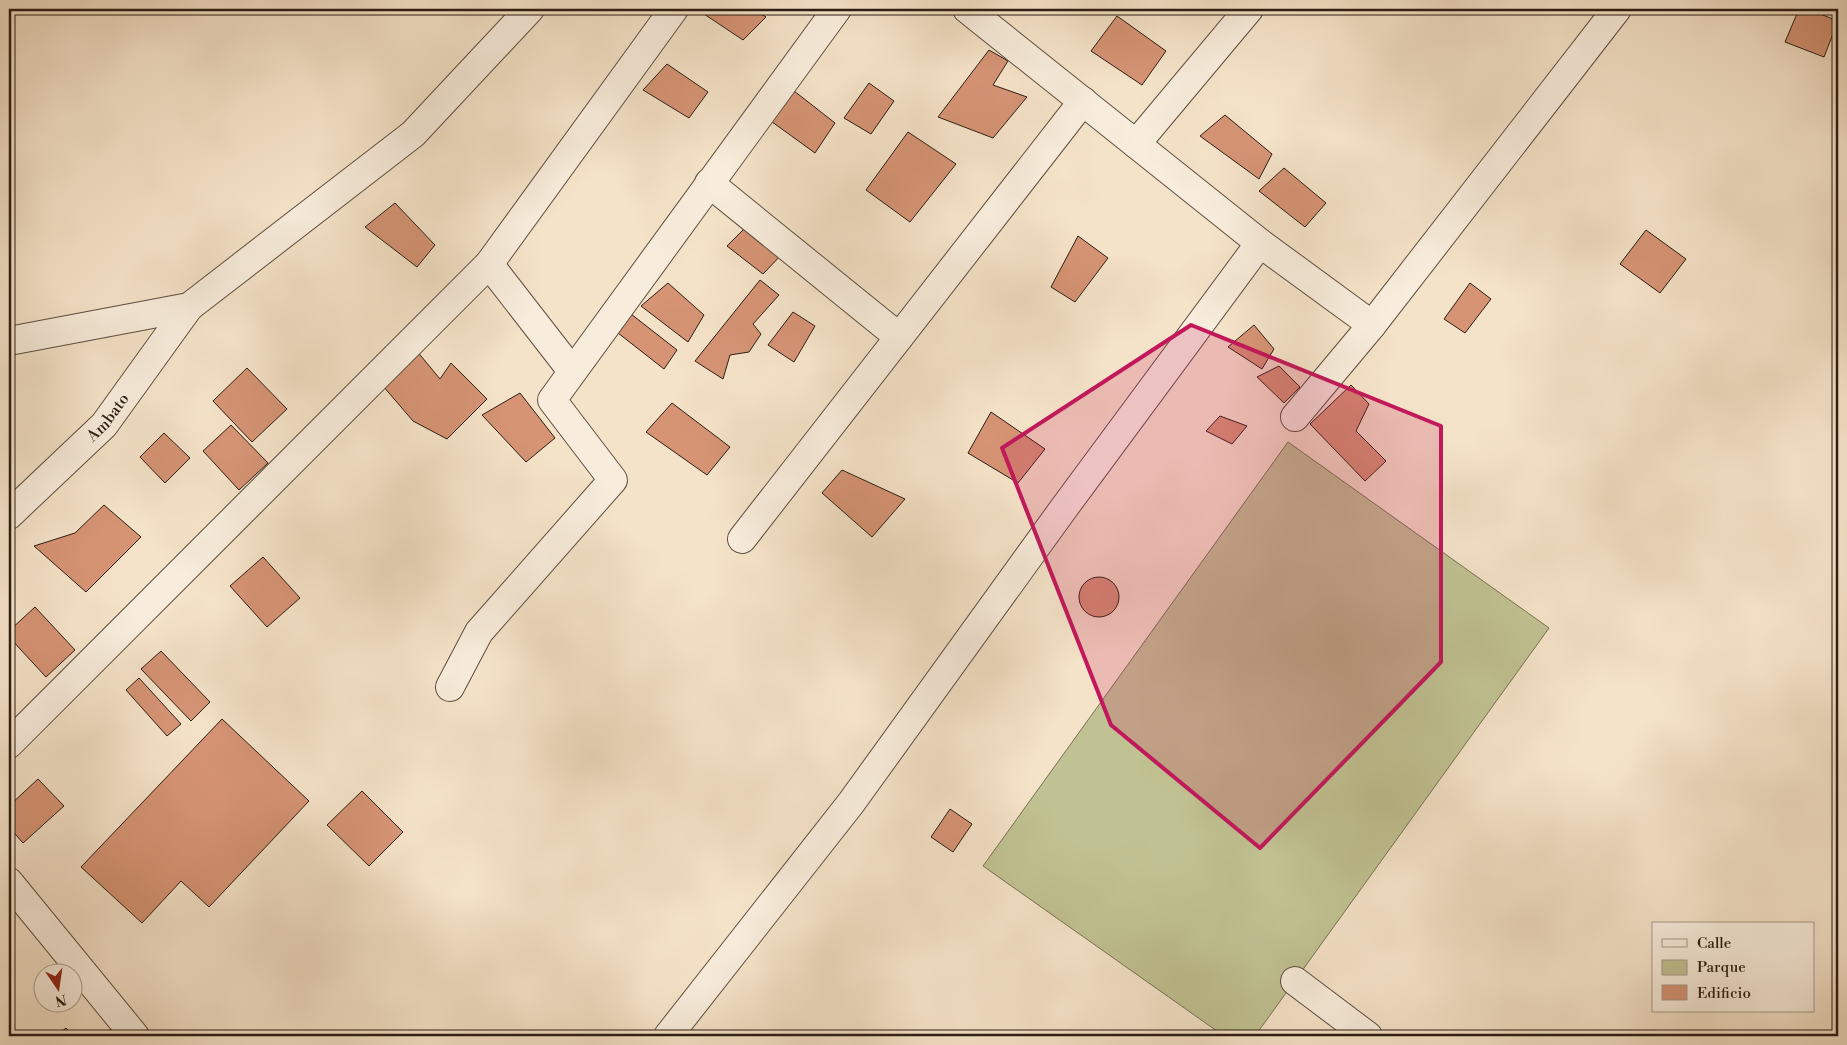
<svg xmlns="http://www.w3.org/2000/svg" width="1847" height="1045" font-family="'Libre Bodoni',serif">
  <rect width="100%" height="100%" fill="#f5e3c9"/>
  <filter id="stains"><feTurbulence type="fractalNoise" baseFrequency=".004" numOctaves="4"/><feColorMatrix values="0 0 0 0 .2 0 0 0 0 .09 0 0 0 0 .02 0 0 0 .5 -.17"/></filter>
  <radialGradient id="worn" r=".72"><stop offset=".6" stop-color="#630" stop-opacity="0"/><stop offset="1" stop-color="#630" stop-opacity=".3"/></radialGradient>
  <path fill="#c1c293" stroke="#767053" d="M1288,442L1549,628L1255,1036H1224L983,866Z"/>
  <path fill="#d69475" stroke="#2b1d13" d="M709,9H753L766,17L743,40L704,14Z
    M1799,9H1808L1838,21L1824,57L1785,42Z
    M1117,16L1166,51L1142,85L1091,51Z
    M989,50L1008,61L993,85L1027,97L993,138L938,117Z
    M667,64L708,92L689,118L643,90Z
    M869,83L894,101L871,134L844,118Z
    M789,87L835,123L815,153L768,119Z
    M1225,115L1272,154L1259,179L1200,136Z
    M908,132L956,164L910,222L866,190Z
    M1284,168L1326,203L1305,227L1259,191Z
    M395,203L435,245L417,267L365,227Z
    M749,224L783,253L763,274L727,246Z
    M1646,230L1686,259L1660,293L1620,264Z
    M1078,236L1108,258L1075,302L1051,287Z
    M760,280L779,295L753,324L761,334L749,352L730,355L723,379L695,361Z
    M668,283L704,315L688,342L641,306Z
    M1470,283L1491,299L1465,333L1444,319Z
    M793,312L815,326L794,362L768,345Z
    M631,314L677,350L664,369L618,333Z
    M1254,325L1274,349L1262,369L1228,347Z
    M416,350L440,379L451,363L487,399L447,439L413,421L383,386Z
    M1279,366L1300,387L1284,403L1257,377Z
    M247,368L287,409L252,442L213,401Z
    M1351,385L1369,404L1356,431L1386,461L1365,481L1310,424Z
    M520,393L555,438L526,462L482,415Z
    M672,403L730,447L707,475L646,432Z
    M991,412L1045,449L1018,483L968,453Z
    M1220,416L1247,426L1232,444L1206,431Z
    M231,425L268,463L239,490L203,451Z
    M164,433L190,458L165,483L140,457Z
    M842,470L905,499L872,537L822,493Z
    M104,505L141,537L86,592L34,546L75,533Z
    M263,557L300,598L267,627L230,586Z
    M1079 597a20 20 0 1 1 40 0a20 20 0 1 1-40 0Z
    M35,607L75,650L46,677L9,637V631Z
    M161,651L210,702L191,721L141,669Z
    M139,678L181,724L167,736L126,690Z
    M222,719L309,801L209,907L181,881L142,923L81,867Z
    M38,779L64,806L23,843L9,827V806Z
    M362,791L403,832L369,866L327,825Z
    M950,809L972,824L953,852L931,837Z
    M66,1028L74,1036H56Z"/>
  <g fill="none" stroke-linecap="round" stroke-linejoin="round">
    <g stroke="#5e4e40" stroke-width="30">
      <g id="minor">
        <path d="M967,9L1260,243L1372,325"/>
        <path d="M1136,144L1249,9"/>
        <path d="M709,183L899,337"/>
        <path d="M489,264L572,371"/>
        <path d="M9,341L189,307L413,134L530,9"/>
        <path d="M1295,417L1372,325L1617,9"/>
        <path id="s1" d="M9,515L104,425L189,307"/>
        <path d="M742,539L1083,101"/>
        <path d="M450,687L479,632L613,480L552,400L837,9"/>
        <path d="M9,744L489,264L674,9"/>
        <path d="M9,882L135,1036"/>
        <path d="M1295,981L1368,1036"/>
        <path d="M668,1036L851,803L1064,508L1260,243"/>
      </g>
    </g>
    <use href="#minor" stroke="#f8eddc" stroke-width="28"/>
  </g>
  <path fill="#c2185b" fill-opacity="0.2" stroke="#c2185b" stroke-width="4" stroke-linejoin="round" d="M1191,325L1441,426V662L1260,848L1111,725L1002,448Z"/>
  <g text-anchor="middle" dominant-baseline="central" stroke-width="4.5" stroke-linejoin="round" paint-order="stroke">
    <g font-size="16" fill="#2b1d13" stroke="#f8eddc">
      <text stroke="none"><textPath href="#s1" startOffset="139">Ambato</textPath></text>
    </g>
  </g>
  <rect width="1847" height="1045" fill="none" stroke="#f5e3c9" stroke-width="30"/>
  <rect x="10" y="10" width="1827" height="1025" fill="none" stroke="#2b1d13" stroke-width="2.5"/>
  <rect x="15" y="15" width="1817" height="1015" fill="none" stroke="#2b1d13"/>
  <rect x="1652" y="922" width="162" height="90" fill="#f8eddc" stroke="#a69a8c"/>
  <rect x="1662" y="939" width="25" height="8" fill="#f8eddc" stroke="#a69a8c"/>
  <text x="1697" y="948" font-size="15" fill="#2b1d13">Calle</text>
  <rect x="1662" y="960" width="25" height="15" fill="#c1c293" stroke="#a69a8c"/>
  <text x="1697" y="972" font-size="15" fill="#2b1d13">Parque</text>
  <rect x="1662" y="985" width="25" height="15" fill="#d69475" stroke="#a69a8c"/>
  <text x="1697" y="998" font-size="15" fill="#2b1d13">Edificio</text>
  <g transform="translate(58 988) rotate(167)"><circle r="24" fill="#f8eddc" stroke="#a69a8c"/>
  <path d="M0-4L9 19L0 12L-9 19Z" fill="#8f2418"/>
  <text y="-8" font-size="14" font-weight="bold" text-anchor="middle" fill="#2b1d13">N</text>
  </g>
  <rect width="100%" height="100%" filter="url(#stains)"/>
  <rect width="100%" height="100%" fill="url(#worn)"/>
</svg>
